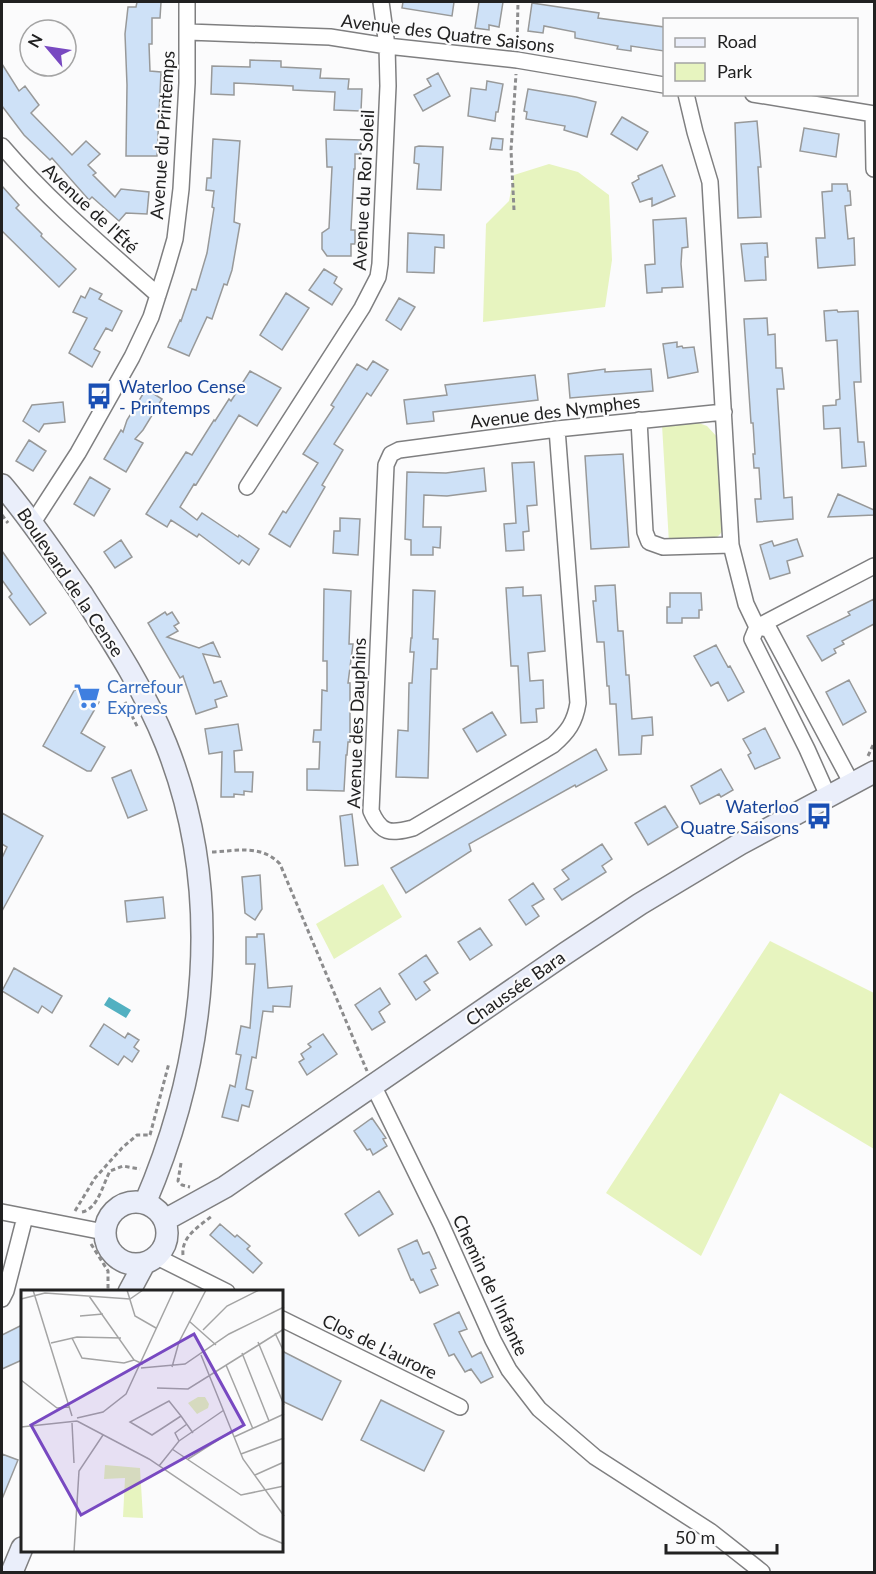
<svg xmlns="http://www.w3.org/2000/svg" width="876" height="1574" font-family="Lato,sans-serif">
  <rect width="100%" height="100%" fill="#fbfbfc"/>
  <path fill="#e7f4bf" d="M549,164L578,172L609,195L612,260L605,307L483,322L486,224L509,201L514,175Z
    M693,421L707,426L719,439L725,520C723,526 723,533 717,537C705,544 683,542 669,543L662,425Z
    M383,884L402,917L334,959L316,924Z
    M770,941L874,993V1149L780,1093L701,1256L606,1193Z"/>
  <path fill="#52b0c1" d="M109,997L131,1010L126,1018L104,1005Z"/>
  <path fill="#cee1f7" stroke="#989999" stroke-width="1.5" d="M137,2H161L160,18H152V44H149L150,71L161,72L157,156H126L127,85L125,34L128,7H136Z
    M403,2H454L452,16L402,8Z
    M479,2H503L499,27L489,25V30L475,28Z
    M532,3L599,13L598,18L664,27V51L631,46V51L617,49L618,46L575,38V32L544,26L543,33L528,31Z
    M250,60L281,61V67L321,69L320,78L349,79L348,89H362L361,111L334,110L335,92L293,90V86L234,83V95L211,94L212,66L250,67Z
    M2,64L19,91L25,86L39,105L31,113L72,155L86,141L100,154L88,165L96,173L93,175L115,197L121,189L149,192L147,214L126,213L119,221L92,197L89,200L52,158L50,160L24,135L2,106Z
    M438,73L450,96L423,111L414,95L431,86L427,79Z
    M487,81L503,84L498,112H496L495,121L468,116L471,88L486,90Z
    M528,89L576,97L596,102L587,137L564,130L565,126L526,119L527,112L524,111Z
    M622,117L648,132L637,150L611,134Z
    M757,121L761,167H758L761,217L738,218L735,123Z
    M804,128L839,134L836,157L800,151Z
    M492,138L503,139L502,150L490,149Z
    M213,139L240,141L234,222L240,224L232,270L227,285L224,284L212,319L207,317L189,356L168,347L180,320L181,321L192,289L196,290L207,253L214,208L212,207L214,191L206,190L207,178H211Z
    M326,139L362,140L361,154H355V169H354L351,230H355V244H351V256H327L322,249V233L329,228L332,167H327Z
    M419,146L443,147L441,190L417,189L419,164L414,163L415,147Z
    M662,165L675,196L652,206V198L640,202L632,183L639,179L638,176Z
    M832,184H847L848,191H850L851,205L845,206L848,239L854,238L855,265L818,268L816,238H825L822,192L832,191Z
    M2,186L19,205L16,208L42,234L41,236L45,240L76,269L59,287L2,231Z
    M686,218L688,247L682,248L681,264L683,287L662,288V292L647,293L645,265L655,264L653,220Z
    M408,233L444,235V248L435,247L434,273L407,272Z
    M767,243L768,257H765L766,280L745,281L741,244Z
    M324,269L337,277L334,283L342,289L332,305L309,290Z
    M90,288L102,294L99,299L122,311L112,331L106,328L94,349L100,352L92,367L69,353L87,318L73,312L81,296L85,298Z
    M286,293L309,308L282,350L260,335Z
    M399,298L415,307L401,330L386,320Z
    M837,310L838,312L858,311L861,382H854L858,442H864L866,466L842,468L840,428L824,429L823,406L836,405V400L840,399L837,340L826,341L824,311Z
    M767,318L768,335L775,334L776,368H782L784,389H777L784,498L792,497L793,519L757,522L755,499H761L759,468H754L753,454H755L753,423H751L744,319Z
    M677,342V347L682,346L683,348L694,347L698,372L668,378L663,344Z
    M373,361L388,370L371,396L367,393L334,444L343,450L322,485L325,487L290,547L269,534L283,511L286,513L318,463L303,454L334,407L331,405L357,364L367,370Z
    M605,369V372L651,369L653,391L570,398L568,374Z
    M250,371L281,388L257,426L239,415L196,485L194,484L180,507L197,520L202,513L238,537L239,535L259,549L249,565L242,560L239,564L199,534L197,537L171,520L167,527L146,514L186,452L192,455L214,420L215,421L229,399L231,401Z
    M535,375L538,400L433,412L434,421L407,424L404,400L447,395L445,385Z
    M146,389L162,399L143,430L135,439L143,443L126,472L104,459L121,430L123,432L127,420Z
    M63,402L65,422L44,424L39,432L23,421L32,405Z
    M29,440L46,451L33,471L16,461Z
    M623,454L629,547L591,549L585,456Z
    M534,462L537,505L527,506L529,531L523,532L524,550L506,551L504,524L516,523L512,463Z
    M484,468L486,491L447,496L424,495L423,527H441L440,548L433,547V555H411V540L405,539L407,472L446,473Z
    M90,477L110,489L94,516L74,504Z
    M838,494L874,510V515L828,517Z
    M340,518L360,519L358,555L333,553L334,531H340Z
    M797,539L803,556L787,561L790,573L770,579L760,545L772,541L774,546Z
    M121,540L132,557L115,568L104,552Z
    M2,551L46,613L30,625L9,597L12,594L2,580Z
    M615,585L618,631H623L626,675H629L632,719L652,717L653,735L642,736L641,754L619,755L616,704H610L609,686H607L604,642H597L593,601H596L595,586Z
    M523,587V596L541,595L545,651L528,653L530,681L543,680L544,708L536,709L537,722L521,723L518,666H511L506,588Z
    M324,589L351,591L349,644H353L348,683H350V742H348L347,755H346L344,791L307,790V769H319L320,742H313L314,730H321L322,690L327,691V661H323Z
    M413,590L435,591L433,639H438L437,669H431L428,778L396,777L398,730L408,731L409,683H412L414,652H410L411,638H412Z
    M670,593H701L702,610H699V618H682V623H667V607H670Z
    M874,599V624L842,641L844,644L834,649L836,653L822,661L807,636L850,615L848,612Z
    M165,612L167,615L172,612L179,623L174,626L178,631L167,637L199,648L213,642L220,657L203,654L214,683L221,681L227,696L215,700L217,707L196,714L183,676L180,678L148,623Z
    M716,645L728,667L730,666L744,692L728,701L718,682L711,686L694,656Z
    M849,680L866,712L843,725L826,692Z
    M75,689L99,702L81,733L105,747L91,771H87L43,746Z
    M492,712L506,735L477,752L463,729Z
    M238,724L242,750L234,751L235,772H253L252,792L244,791V795L234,794V797H221L222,752L209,754L205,729Z
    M765,728L780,758L755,769L748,755L751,753L743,739Z
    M596,749L607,770L576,787L575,785L469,844L471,851L406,893L391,868Z
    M721,769L733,790L721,797L719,794L700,804L691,786Z
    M131,770L147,810L128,818L112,778Z
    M665,806L678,827L648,845L635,823Z
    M2,813L43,836L2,911V858L7,847L2,844Z
    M352,814L358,865L345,866L340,816Z
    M602,844L612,859L602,866L606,872L562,900L554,889L569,879L562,870Z
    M260,875L262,909L255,920L245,913L242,877Z
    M533,883L544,899L532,906L539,916L526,925L509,900Z
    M163,897L165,918L127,922L125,901Z
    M480,928L492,945L470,960L458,942Z
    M257,934H264L268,988L292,986L290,1007L273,1006V1012L263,1011L256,1058L252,1057L246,1089L253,1091L249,1107L242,1105L238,1121L222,1117L230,1085L235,1087L241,1055L236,1054L241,1026L250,1028L255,964H246V937H257Z
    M426,955L438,973L424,982L430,990L416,1000L399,974Z
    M14,968L62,996L52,1013L42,1006L38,1013L2,991Z
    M380,988L390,1004L379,1012L385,1022L372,1030L355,1005Z
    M104,1024L125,1038L128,1033L139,1040L134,1047L139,1051L132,1062L124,1056L118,1065L90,1046Z
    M323,1034L337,1054L307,1075L299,1062L304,1059L301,1054L311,1047L308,1044Z
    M372,1118L386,1138L383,1139L387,1146L373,1155L370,1149L367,1150L354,1131Z
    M379,1191L393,1214L359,1236L345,1214Z
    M220,1224L235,1237L237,1235L250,1246L247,1249L262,1263L253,1273L210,1235Z
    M417,1240L423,1254L429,1252L432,1258L436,1268L431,1270L438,1285L420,1293L413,1279L411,1280L398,1249Z
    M459,1312L467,1329L459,1332L472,1357L481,1352L493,1377L481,1383L471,1369L465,1372L454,1354L449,1356L434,1324Z
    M22,1325V1360L2,1369V1335Z
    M282,1351L341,1381L322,1420L282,1401Z
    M381,1400L444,1431L424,1471L361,1440Z
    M2,1454L18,1460L2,1499Z"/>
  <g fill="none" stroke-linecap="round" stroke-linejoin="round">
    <g stroke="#7f7f80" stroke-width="18">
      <path id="minor" d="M188,32L330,37L387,46L517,60L664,85
        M686,94L695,132L710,182L731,545L746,604L757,627L752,639L807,749L828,796
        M753,94L874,114
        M873,114L874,169
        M2,146C49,201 104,247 158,295
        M639,420L645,532L649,542L663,547L731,545
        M557,429L578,703C575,722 568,732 553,745L413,828C390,834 381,834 371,811L386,465L391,454L399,450L557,429L724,412
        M247,487L362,308L378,277L380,264L388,86L387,46L381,2
        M32,524L78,453L132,357L151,317L166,270L175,239L181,189L187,83V2
        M757,627L769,629L852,784
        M757,627L874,566
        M373,1085L441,1224L493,1340L509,1370L539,1409L595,1457L710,1531L762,1572
        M2,1212L104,1232
        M157,1257L227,1292
        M2,1299L6,1291L25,1217
        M282,1319L460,1407"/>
    </g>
    <g stroke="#7f7f80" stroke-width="24">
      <path id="secondary" d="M2,485C31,519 56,557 82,594C113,642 145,691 166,744C225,892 207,1059 145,1203
        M105 1233a31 31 0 1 1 62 0a31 31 0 1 1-62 0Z
        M165,1220L225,1187L566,953L640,904L740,844L874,772
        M129,1292L144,1264
        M12,1572L22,1548"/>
    </g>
    <path stroke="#8c8c8d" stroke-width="3" stroke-dasharray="4.5 3" stroke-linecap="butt" d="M517,47L518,2
      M514,210L511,150L516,74
      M2,515L8,523
      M125,702L138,728
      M868,756L874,743
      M212,852C237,851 261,844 280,864L367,1071
      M150,1135L169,1063
      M181,1163L178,1181L182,1185L190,1187
      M75,1211L95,1178L122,1148L137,1135H151
      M82,1212C98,1209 103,1184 110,1171L123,1166L140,1169
      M91,1244L108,1271V1292
      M183,1255C181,1236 200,1226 213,1215"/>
    <use href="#minor" stroke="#fff" stroke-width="15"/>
    <use href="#secondary" stroke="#eaeefa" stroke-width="21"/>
  </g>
  <defs>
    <g id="bus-bare" transform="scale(2.07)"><path d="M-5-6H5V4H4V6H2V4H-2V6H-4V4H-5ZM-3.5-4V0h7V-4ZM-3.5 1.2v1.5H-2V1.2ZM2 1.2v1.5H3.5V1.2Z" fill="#1a4fb4" stroke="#fbfbfc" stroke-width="2.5" paint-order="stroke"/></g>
    <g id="supermarket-bare" transform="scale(2.07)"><path d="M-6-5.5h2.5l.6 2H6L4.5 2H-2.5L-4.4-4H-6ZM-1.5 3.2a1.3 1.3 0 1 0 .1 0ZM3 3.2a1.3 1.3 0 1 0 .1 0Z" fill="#3f7fe0" stroke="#fbfbfc" stroke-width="2.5" paint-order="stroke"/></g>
  </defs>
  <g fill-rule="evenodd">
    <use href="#bus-bare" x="99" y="396"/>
    <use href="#supermarket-bare" x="87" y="696"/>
    <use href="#bus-bare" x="819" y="816"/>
  </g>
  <g text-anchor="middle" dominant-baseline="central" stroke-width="4.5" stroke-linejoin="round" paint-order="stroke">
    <g font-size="18" fill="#212121" stroke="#fbfbfc">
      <text transform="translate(448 33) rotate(7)">Avenue des Quatre Saisons</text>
      <text transform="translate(162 135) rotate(-86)">Avenue du Printemps</text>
      <text transform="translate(363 190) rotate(-87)">Avenue du Roi Soleil</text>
      <text transform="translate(91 208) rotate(43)">Avenue de l'Été</text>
      <text transform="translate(555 411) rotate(-7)">Avenue des Nymphes</text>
      <text transform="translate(71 582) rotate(56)">Boulevard de la Cense</text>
      <text transform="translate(356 723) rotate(-88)">Avenue des Dauphins</text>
      <text transform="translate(515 988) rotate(-35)">Chaussée Bara</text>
      <text transform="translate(491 1285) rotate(65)">Chemin de l'Infante</text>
      <text transform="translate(380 1346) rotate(26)">Clos de L'aurore</text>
    </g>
    <g font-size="18" fill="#164399" stroke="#fbfbfc" text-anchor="start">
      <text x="119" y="386">Waterloo Cense<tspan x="119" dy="21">- Printemps</tspan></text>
      <text x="799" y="806" text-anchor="end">Waterloo<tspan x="799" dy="21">Quatre Saisons</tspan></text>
    </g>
    <g font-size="18" fill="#366cbe" stroke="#fbfbfc" text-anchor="start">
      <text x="107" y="686">Carrefour<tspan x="107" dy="21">Express</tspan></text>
    </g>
  </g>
  <g transform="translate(21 1290)">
    <rect width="262" height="262" fill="#fbfbfc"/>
    <path d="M177,107H184L188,114L187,118L176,124L167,113ZM84,175L119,178L122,228L102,227L104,188L83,189Z" fill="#e7f4bf"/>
    <path fill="none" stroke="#a4a4a4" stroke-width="1.5" d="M12,0L51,126M106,0L114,26L135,38M68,6L113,70L122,74M0,9L24,3L109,9L122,0M59,26L82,24M168,31L195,55M182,40L206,16L238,0M254,43L263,62M51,48L61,68L103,73L113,70M237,52L263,115M30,53L56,47L100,48M221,63L248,131M180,65L222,169L263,226M205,75L232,139M151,77L158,52L185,0M120,78L164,74L208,44L263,17M0,90L36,118L48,117M136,98L167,99L263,39M160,126L131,145L109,132L148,111L160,126L172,143M56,128L82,122L105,104L153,0M56,131L128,169L239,244L263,254M51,133L53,173M0,137L56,131M213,147L263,124M158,151L154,143L166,134M151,159L220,205L263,196M220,164L263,148M167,169L211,141M138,176L158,151L203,120M234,185L263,172M53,262L58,181L82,145"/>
    <path fill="#7849c1" fill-opacity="0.15" stroke="#7849c1" stroke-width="3" d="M173,44L223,135L60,225L10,135Z"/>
    <rect width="262" height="262" fill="none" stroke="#212121" stroke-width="3"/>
  </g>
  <rect width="876" height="1574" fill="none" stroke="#212121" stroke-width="6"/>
  <rect x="663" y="18" width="195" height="78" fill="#fbfbfc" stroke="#a4a4a4" stroke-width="1.5"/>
  <rect x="675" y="38" width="30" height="9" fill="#eaeefa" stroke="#a4a4a4" stroke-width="1.5"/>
  <text x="717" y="48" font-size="18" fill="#212121">Road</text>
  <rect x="675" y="63" width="30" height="18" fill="#e7f4bf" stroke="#a4a4a4" stroke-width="1.5"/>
  <text x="717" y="78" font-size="18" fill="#212121">Park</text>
  <g transform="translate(48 48) rotate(299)"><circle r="28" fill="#fbfbfc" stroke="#a4a4a4" stroke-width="1.5"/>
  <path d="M0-4.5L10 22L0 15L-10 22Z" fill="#7849c1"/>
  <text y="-9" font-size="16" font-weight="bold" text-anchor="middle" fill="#212121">N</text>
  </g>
  <path d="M666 1544v9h111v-9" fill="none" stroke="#212121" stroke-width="3"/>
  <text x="675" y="1544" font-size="18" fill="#212121" stroke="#fbfbfc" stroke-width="4.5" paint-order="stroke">50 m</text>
</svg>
